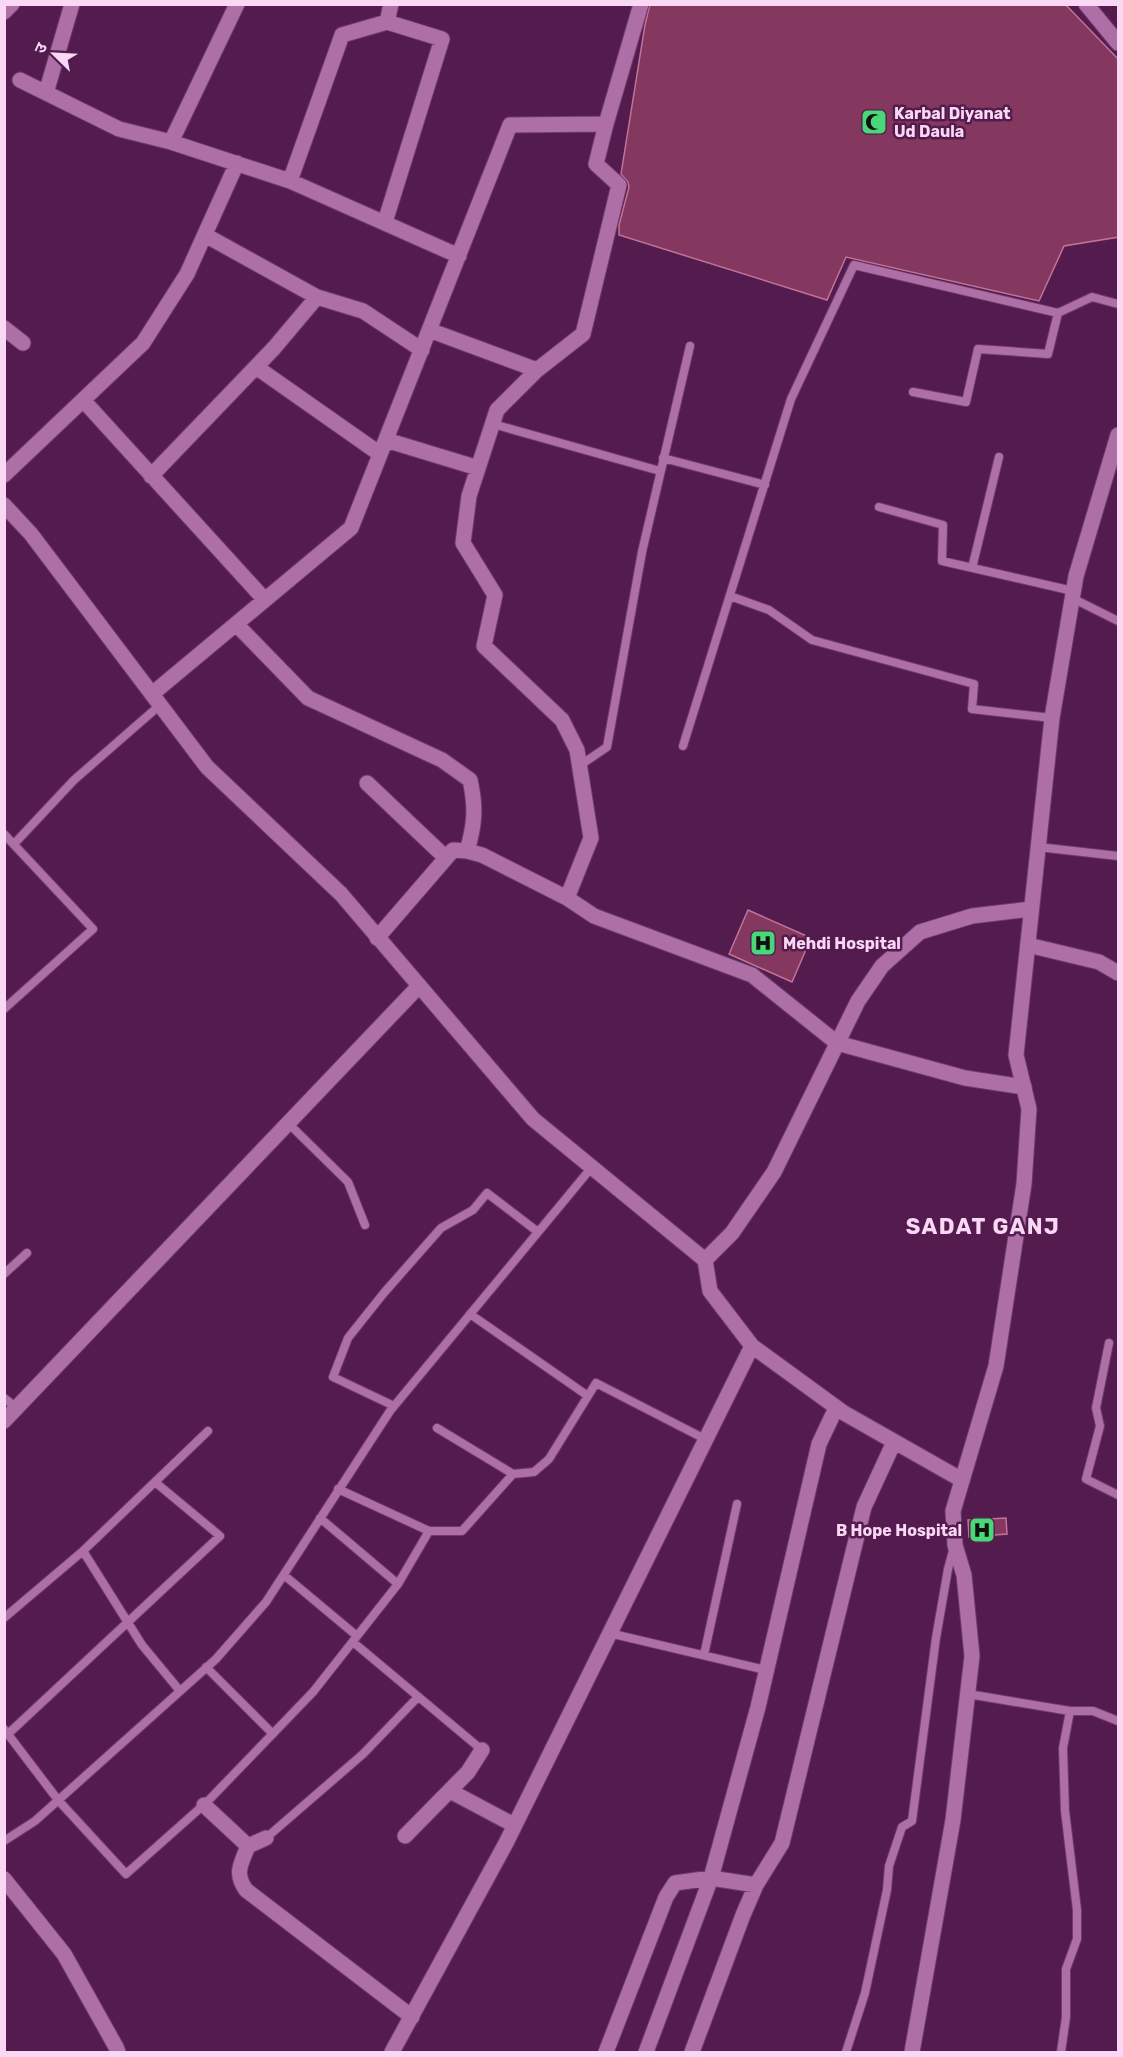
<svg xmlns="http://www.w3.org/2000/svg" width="1123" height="2057" font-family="Rubik,'Noto Sans Devanagari',sans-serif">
  <rect width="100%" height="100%" fill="#531b4e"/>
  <path fill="#84385f" stroke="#c27398" stroke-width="1.5" d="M650,4H1065L1119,60V237L1064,246L1039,301L846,257L827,300L619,235V225L629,187L628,182L621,174L645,25Z
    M748,910L811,938L792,982L729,954Z
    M1006,1518L1007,1534L969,1537L968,1520Z"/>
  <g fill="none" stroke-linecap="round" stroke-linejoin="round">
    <g stroke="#6d3c69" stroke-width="10">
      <path id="service" d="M913,392L966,402L978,349L1048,354L1058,313
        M493,424L660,471
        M663,458L765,485
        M879,507L943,525L942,561L1073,591
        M972,568L999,457
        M730,596L769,610L812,640L974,684L972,709L1052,718
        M1072,598L1118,621
        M683,746L791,399L854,265L1058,313L1092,297L1118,304
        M579,766L607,747L642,552L690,346
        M4,834L93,929L4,1009
        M14,844L74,780L160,705
        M1038,847L1118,856
        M288,1123L348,1182L365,1225
        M4,1274L27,1253
        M470,1314L588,1396
        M1109,1343L1096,1408L1100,1426L1086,1479L1118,1495
        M4,1398L17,1408
        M394,1406L333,1377L348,1338L383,1294L441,1228L473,1210L487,1193L538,1232
        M437,1428L513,1474
        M338,1489L429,1531H462L513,1474L534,1472L549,1459L596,1383L705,1439
        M320,1518L398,1584
        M83,1551L142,1645L180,1691
        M284,1575L357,1636
        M4,1618L83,1551L208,1431
        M609,1633L766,1670
        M353,1642L482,1750
        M704,1655L737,1504
        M206,1667L273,1734
        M968,1694L1070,1711H1093L1118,1721
        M4,1729L58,1800L126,1874L207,1802L313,1692L398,1584L429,1531
        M8,1734L220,1536L155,1482
        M266,1838L363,1754L418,1697
        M4,1841L35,1821L216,1659L266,1602L390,1411L592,1167
        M846,2052L865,1993L887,1890L889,1866L902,1827L912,1821L936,1638L948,1569L954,1547
        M1061,2052L1066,2017V1969L1077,1939V1910L1065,1811L1063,1748L1070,1711"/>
    </g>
    <g stroke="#6d3c69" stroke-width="17">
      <path id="minor" d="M4,12L12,4
        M387,22L391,4
        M20,80L119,129L171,142L290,181L459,256
        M46,93L72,4
        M171,142L237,4
        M290,181L342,35L387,22L442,39L385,222
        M205,235L317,297L363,311L422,350
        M4,328L23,343
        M429,330L537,370
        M256,367L380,454
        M83,400L265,600
        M386,440L478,468
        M4,475L143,343L187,274L237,163
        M151,476L274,348L317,297
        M236,624L308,698L442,760L470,780C476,807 475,824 467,851
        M152,694L351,528L510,125L606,124
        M367,783L446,858
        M567,898L591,838L577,750L562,720L484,646L495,595L463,543L469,496L497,410L537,370L583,334L619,185L596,164L606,124L641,4
        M377,938L453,850L467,851L482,855L567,898L594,916L752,975L837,1043L965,1078L1024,1087
        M1028,945L1099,962L1118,973
        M705,1260L710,1291L752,1346L844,1413L962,1480
        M4,1421L419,986
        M450,1791L514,1825
        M204,1805L248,1846L266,1838
        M405,1836L468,1772L482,1750
        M248,1846C241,1864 234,1873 246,1890L412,2017
        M4,1879L64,1954L116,2047L118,2052
        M392,2052L506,1843L752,1346
        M606,2052L666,1897L675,1883L711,1878L756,1885
        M646,2052L711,1878L758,1707L819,1444L836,1408
        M692,2052L743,1915L756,1885L782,1843L864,1507L894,1442"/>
    </g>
    <g stroke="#6d3c69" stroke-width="17">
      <path id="tertiary" d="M1086,4L1118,43
        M4,505L31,534L207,767L341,894L533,1119L705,1260L732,1233L774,1172L858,1001L882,966L920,932L972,916L1031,909
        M912,2052L953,1820L972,1656L964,1575L955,1545L953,1511L996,1366L1024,1184L1029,1109L1016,1055L1052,718L1076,576L1118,435"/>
    </g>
    <use href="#service" stroke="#ad6fa6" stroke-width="8"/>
    <use href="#minor" stroke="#ad6fa6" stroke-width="15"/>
    <use href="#tertiary" stroke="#ad6fa6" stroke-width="15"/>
  </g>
  <defs>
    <g id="mosque-square" transform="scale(1.35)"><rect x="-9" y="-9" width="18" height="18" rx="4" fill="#49d778" stroke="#531b4e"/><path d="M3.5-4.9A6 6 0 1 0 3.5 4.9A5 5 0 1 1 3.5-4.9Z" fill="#111"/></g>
    <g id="hospital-square" transform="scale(1.35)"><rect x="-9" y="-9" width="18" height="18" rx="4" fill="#49d778" stroke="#531b4e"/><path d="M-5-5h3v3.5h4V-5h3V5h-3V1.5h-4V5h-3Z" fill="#111"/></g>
  </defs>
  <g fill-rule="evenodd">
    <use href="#mosque-square" x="874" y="122"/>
    <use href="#hospital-square" x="763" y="943"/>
    <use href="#hospital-square" x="982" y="1530"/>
  </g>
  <g text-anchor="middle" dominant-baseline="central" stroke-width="5" stroke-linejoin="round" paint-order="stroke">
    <g font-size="16" font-weight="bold" fill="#fad7f5" stroke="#531b4e" text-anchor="start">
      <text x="894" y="113">Karbal Diyanat<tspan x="894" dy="18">Ud Daula</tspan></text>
      <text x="783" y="943">Mehdi Hospital</text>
      <text x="962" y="1530" text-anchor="end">B Hope Hospital</text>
    </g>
    <g font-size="22" font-weight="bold" letter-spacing="1.5" fill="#fad7f5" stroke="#531b4e">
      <text x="983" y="1226">SADAT GANJ</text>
    </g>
  </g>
  <rect width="1123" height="2057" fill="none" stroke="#fad7f5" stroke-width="12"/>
  <g transform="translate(54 54) rotate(294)" stroke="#531b4e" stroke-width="4.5" paint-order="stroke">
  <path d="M0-4.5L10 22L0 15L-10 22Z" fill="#fad7f5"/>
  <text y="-9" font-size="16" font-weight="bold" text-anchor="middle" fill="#fad7f5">उ</text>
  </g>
</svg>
